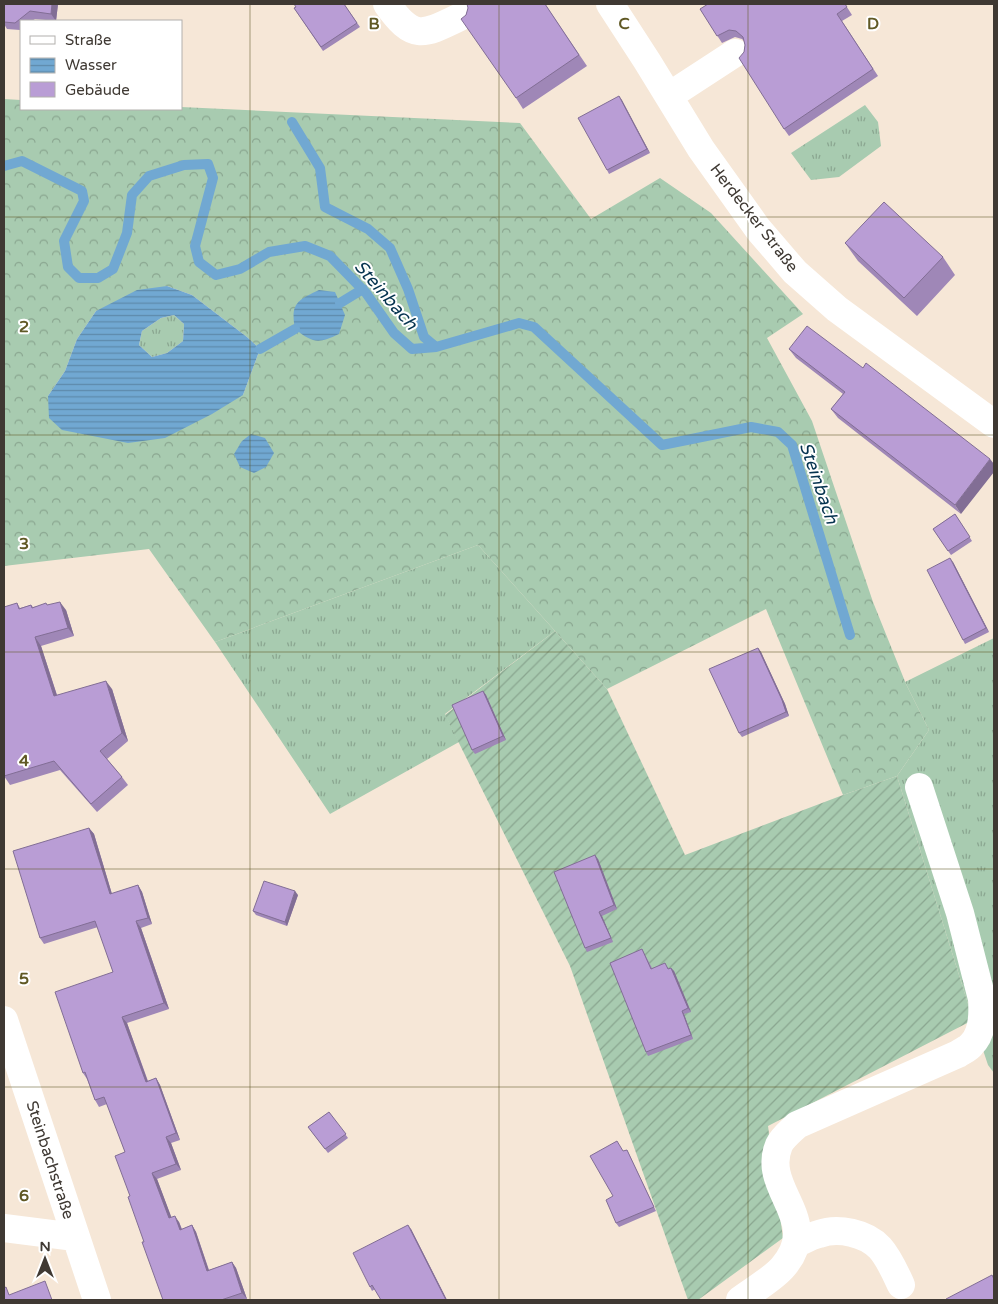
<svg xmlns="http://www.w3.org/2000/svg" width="998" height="1304" font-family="'Varela Round',sans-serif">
  <defs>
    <pattern id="grass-tufts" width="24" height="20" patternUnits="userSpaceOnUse" patternTransform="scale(1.25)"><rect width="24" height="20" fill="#a8cbb0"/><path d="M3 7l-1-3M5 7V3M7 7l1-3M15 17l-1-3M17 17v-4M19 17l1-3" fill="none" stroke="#8aa690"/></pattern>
    <pattern id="forest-crowns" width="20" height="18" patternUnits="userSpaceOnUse" patternTransform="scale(1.25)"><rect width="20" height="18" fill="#a8cbb0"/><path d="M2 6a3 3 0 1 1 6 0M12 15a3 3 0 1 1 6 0" fill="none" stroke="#8aa690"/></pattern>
    <pattern id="garden-furrows" width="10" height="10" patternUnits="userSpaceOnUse" patternTransform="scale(1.25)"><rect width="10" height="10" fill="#a8cbb0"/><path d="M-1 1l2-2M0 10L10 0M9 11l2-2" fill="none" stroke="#8aa690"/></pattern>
    <pattern id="water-rules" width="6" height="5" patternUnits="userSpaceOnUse" patternTransform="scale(1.25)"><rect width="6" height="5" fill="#71a8d2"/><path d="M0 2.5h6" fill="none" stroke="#5e8aab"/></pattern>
  </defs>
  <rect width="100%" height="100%" fill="#f6e7d7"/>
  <path fill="url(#grass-tufts)" d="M865,105L878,122L881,146L839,177L811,180L791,153Z
    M174,315L184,324L183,341L167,353L152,357L139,345L142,331L161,318Z
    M478,545L555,631L445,714L459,742L330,814L215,642Z
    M994,638V1073L988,1065L973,1020L897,776L929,730L905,682Z"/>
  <path fill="url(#forest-crowns)" fill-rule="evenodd" d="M4,99L21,100V109H181V107L520,123L591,219L660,178L711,213L803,314L767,338L812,421L873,602L906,684L929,730L897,776L843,795L766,609L607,689L478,545L215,642L149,549L4,566ZM167,286L192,295L247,337L260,349L243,395L48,396L65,371L77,339L96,311Z"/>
  <path fill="url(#garden-furrows)" d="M555,631L607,689L685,855L843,795L897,776L973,1020L768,1126L783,1238L698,1300H688L570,966L445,715Z"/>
  <path fill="url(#water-rules)" fill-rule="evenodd" d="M167,286L192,295L247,337L260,349L243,395L212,414L165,438L128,443L62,430L49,418L48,396L65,371L77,339L96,311L137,290ZM174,315L184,324L183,341L167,353L152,357L139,345L142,331L161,318Z
    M319,290L335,292L345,315L339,334C318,344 313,343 295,329C290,303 298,300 319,290Z
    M251,434L265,438L274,453L266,467L254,473L240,467L234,454L242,441Z"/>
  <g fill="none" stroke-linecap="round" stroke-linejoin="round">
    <path stroke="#71a8d2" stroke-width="10" d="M292,122L320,168L325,207L368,229L390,248L408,289L424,337L436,347
      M4,166L22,161L82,191L84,201L64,241L68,267L79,278H98L113,269L127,233L132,195L149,176L184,165L208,164L213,178L195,246L199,262L216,275L240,269L269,252L305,246L330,256L366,293L394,333L412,349L436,347L519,323L534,327L662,445L751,427L778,432L792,445L850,635
      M340,303L363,289
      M260,349L295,329"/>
    <path stroke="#fff" stroke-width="28" d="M387,4C413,41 423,35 460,17
      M610,4L647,61L701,149L758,229L795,272L837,309L994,424
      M669,96L735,53
      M4,1020L97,1300
      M4,1228L75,1237
      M797,1243C804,1240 811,1236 819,1234C838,1227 866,1233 880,1248C889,1258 895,1272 901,1285
      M740,1300C752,1291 774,1278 783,1267C824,1219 760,1190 779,1145C782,1138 791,1131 797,1125L958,1054C962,1051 968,1049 971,1045C983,1034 983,1014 982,999L960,913L919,787"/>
  </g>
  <path fill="#9f87b7" d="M4,4H58L56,21L35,19L32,21H21V29L20,30L7,29L4,24Z
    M344,4L360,27L323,51L294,8L296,7Z
    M545,4L587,66L523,109L516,98L466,15L468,8Z
    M845,4L852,15L842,21L878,76L789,136L784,129L744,52L745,45L744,41L742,39L735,37L722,43L700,9Z
    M619,96L650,153L609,174L607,170Z
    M845,243L943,257L955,275L917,316L858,261Z
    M789,349L863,368L961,514L838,418L831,409L843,394L796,358Z
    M955,514L972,541L951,555L933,529Z
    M953,562L989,632L965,644L963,640Z
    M17,603L20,608L31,605L33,607L47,605L66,610L74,636L41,646L57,695L112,689L128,741L107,759L122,777L128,785L97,812L60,770L10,785L4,776Z
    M758,648L761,652L785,704L789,716L742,737L739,733Z
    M483,691L486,695L506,740L475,754L472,750Z
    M89,828L94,834L112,894L138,885L142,892L152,924L141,928L169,1009L127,1023L148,1081L156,1078L160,1085L180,1140L171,1143L181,1170L157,1179L171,1217L179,1222L182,1229L192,1225L196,1232L209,1270L232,1262L236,1268L247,1299L244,1300H163L130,1196L125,1152L107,1104L99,1107L95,1100L87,1079L83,1073L113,972L98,927L44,944L40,938Z
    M598,859L617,909L602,916L613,942L587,952L585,948Z
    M298,895L287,926L256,915L253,911Z
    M642,949L652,968L668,967V969L671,968L674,971L691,1012L684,1014L693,1039L648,1056L646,1052Z
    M329,1112L348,1138L328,1153L308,1127Z
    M627,1150L629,1154L656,1211L619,1227L616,1223L613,1196L624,1151Z
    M411,1229L447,1300H381L375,1289L372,1291L370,1287Z"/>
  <path fill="#826e95" d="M52,4H58L56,21L51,14Z
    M619,96L622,100L650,153L647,149Z
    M990,459L994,464V472L961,514L955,505Z
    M950,558L953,562L989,632L986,628Z
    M60,602L66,610L74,636L68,628Z
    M35,637L41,646L60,705L54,696Z
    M758,648L761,652L785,704L789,716L786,712Z
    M106,681L112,689L128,741L122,733Z
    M483,691L486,695L506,740L503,736Z
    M89,828L94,834L114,901L110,894Z
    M595,855L598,859L617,909L614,905Z
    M138,885L142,892L152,924L148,918Z
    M295,891L298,895L287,926L285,922Z
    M599,912L602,916L613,942L611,938Z
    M136,921L141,928L169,1009L164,1003Z
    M671,968L674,971L691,1012L688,1008Z
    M682,1011L684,1014L693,1039L691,1035Z
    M122,1017L127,1023L150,1088L146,1082Z
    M156,1078L160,1085L180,1140L176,1133Z
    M166,1137L171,1143L181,1170L176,1164Z
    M152,1173L157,1179L174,1224L169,1218Z
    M175,1216L179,1222L184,1236L180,1230Z
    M192,1225L196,1232L211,1277L207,1271Z
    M408,1225L411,1229L447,1300H446Z
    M232,1262L236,1268L247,1299L242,1293Z"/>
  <path fill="#b99dd5" stroke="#826e95" d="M4,4H52L51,14L30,11L15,23L4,22Z
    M294,4H344L357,23L321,47L294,8L296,7Z
    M467,4H545L579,55L516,98L461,19L466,15L468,8Z
    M708,4H845L847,7L837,14L873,69L784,129L739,58L744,52L745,45L743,37L736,31L729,30L717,36L700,9Z
    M619,96L647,149L607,170L578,118Z
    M884,202L943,257L904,298L845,243Z
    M807,326L863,368L866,363L990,459L955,505L831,409L845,392L789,349Z
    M955,514L970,537L948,551L933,529Z
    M950,558L986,628L963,640L927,570Z
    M60,602L68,628L35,637L54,696L106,681L122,733L100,751L122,777L91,804L54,761L4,776V607L17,603L19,609L31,605L32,608L46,603L47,605Z
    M758,648L782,700L786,712L739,733L709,669Z
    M483,691L503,736L472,750L452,705Z
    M89,828L110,894L138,885L148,918L136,921L164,1003L122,1017L146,1082L156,1078L176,1133L166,1137L176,1164L152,1173L169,1218L175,1216L180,1230L192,1225L207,1271L232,1262L242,1293L221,1300H163L142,1242H144L128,1197L130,1196L115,1156L125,1152L104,1097L95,1100L85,1072L83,1073L55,992L113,972L95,921L40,938L13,851Z
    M595,855L614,905L599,912L611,938L585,948L554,872Z
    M264,881L295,891L285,922L253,911Z
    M642,949L651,969L665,963L668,969L671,968L688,1008L682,1011L691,1035L646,1052L610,963Z
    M329,1112L346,1134L325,1149L308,1127Z
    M617,1141L623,1151L627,1150L654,1207L616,1223L606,1200L613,1196L590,1156Z
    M408,1225L446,1300H381L372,1285L370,1287L353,1253Z
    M992,1275L994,1279V1300H947L946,1299Z
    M45,1281L52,1300H4V1288L6,1287L9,1295Z"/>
  <path fill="none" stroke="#605925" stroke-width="1" stroke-opacity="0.55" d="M250,4V1300M499,4V1300M748,4V1300M4,217H994M4,435H994M4,652H994M4,869H994M4,1087H994"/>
  <g text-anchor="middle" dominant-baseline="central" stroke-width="4" stroke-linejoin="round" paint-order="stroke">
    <g font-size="16" fill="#3f3933" stroke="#fff">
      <text transform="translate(754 218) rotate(52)">Herdecker Straße</text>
      <text transform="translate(50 1160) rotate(72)">Steinbachstraße</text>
    </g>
    <g font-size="18" font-style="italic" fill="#05334f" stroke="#fff">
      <text transform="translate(386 295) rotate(49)">Steinbach</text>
      <text transform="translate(819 483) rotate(71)">Steinbach</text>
    </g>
  </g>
  <g font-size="16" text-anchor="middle" font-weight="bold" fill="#605925" stroke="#fff" stroke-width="4" stroke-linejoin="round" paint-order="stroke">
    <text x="374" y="29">B</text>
    <text x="624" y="29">C</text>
    <text x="873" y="29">D</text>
    <text x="24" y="332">2</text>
    <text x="24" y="549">3</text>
    <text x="24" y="766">4</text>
    <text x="24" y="984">5</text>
    <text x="24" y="1201">6</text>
  </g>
  <rect width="998" height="1304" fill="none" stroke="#3f3933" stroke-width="10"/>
  <rect x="20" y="20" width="162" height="90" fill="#ffffff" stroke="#b2b0ad"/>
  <rect x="30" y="36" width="25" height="8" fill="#ffffff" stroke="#b2b0ad"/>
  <text x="65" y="45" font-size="15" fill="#3f3933">Straße</text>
  <rect x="30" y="58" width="25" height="15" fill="url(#water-rules)" stroke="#b2b0ad"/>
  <text x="65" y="70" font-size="15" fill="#3f3933">Wasser</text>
  <rect x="30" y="82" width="25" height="15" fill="#b99dd5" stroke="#b2b0ad"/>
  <text x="65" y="95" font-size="15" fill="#3f3933">Gebäude</text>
  <g transform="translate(45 1259)" stroke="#ffffff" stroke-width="4" paint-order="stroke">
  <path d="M0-4L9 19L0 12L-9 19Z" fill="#3f3933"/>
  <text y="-8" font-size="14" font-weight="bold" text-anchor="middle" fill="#3f3933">N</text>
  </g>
</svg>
